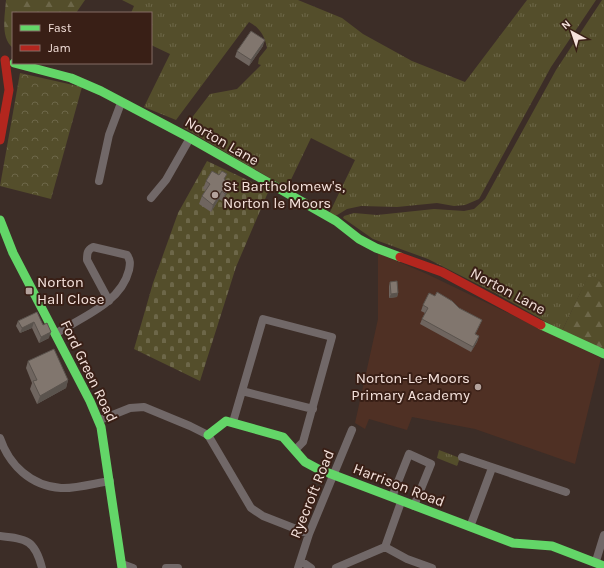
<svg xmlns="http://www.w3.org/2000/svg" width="604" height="568" font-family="Karla,sans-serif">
  <defs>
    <pattern id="grass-tufts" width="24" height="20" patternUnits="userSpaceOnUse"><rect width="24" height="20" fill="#544e2b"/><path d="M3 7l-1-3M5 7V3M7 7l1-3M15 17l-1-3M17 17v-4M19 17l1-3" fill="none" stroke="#6d6749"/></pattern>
    <pattern id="forest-firs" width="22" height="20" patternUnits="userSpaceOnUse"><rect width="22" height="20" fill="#544e2b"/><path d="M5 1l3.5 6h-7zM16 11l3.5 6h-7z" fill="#6d6749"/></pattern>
    <pattern id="cemetery-stones" width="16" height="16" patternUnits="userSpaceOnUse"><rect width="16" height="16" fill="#544e2b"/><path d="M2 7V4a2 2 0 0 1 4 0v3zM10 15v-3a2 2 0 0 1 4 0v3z" fill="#6d6749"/></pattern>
    <pattern id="park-crowns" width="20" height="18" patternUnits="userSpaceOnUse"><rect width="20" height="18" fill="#544e2b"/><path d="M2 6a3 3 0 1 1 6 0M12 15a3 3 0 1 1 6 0" fill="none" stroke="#6d6749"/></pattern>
  </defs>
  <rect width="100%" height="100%" fill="#3c2d27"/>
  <path fill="#4f3024" d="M378,253L427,274L601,358L575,464L475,429L412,417L407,430L369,419L365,429L355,423L378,319Z"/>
  <path fill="url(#grass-tufts)" d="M122,0H298L342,18L363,34L412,61L465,82L527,0H596L551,67L479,199L465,205L454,206L437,203L397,207L361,206L347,209L334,217L329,214L355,160L311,138L287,188L184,128L210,94L237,89L261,65L258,64L259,58L267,48C265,36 259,27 249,22L176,120L144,107L170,54L151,45V13H131L134,6Z
    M602,0H604V283L589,275L562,331L497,294L428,259L373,239L343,218L344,216L354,213L377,215L434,209L464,211L474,209L485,199L556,70Z
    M439,450L460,458L457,466L437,458Z"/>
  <path fill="url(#forest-firs)" d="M6,0H85L76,13H13V48C0,38 5,15 6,0Z
    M589,274L604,283V350L562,331Z"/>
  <path fill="url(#cemetery-stones)" d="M207,161L269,190L236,267L200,381L134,349L153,283L178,213Z"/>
  <path fill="url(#park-crowns)" d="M20,73L82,87L51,199L0,186Z"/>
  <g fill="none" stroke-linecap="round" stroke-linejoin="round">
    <path stroke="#716868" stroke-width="8" d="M99,181L109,135L121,103
      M151,198L166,180L190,138
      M55,334C82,317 121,303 129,270C130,264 131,261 127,255L93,247C87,250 87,254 87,260L109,301
      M242,391L313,409
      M100,420L130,408L144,407L190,426L208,435L251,508L263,516L309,534
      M233,422L263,319L332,337L303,442L295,450
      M0,438C9,465 31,486 61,488C75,489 96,483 110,481
      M462,457L566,492
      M392,497L409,454L431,464L414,506
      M470,527L492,468
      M0,536C27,539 35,540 42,568
      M385,547L407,559L432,568
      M301,561L311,568
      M596,561L604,535
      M122,564L133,568
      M166,568H178
      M298,568L309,534L352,430
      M336,568L385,547L401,502"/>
    <path stroke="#63d668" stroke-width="9" d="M14,63L71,78L101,91L190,138L336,221L359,239L376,248L400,257
      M0,220L13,253L90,401L101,427L122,568
      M541,325L604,354
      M208,435L226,421L283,437L305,462L318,469L513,543L552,546L604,566"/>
    <path stroke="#b3261e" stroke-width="9" d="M0,140L9,90L5,60
      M400,257L442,272L541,325"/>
  </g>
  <path fill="#6f655f" d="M263,46L249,66L235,57L237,51Z
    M225,180L231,184L228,191L222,201L219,199L211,212L199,204L202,196L206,190L203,189L206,181Z
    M390,282L398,293L397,297L389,298V286Z
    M423,305L459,308L482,320L475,335L479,336L477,342L471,352L420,324L422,319L425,313L421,311Z
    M37,312L49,338L39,343L32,328L20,333L16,326L18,321Z
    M28,361L68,380L66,388L37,404L30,389L32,383L26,368Z"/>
  <path fill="#5a534d" d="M265,40L263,46L249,66L251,60Z
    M231,184L228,191L222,201L225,194Z
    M222,191L219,199L211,212L213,205Z
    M398,293L397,297L389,298L391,294Z
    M34,322L32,328L20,333L22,328Z
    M51,332L49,338L39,343L41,337Z
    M479,336L477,342L471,352L473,347Z
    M68,380L66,388L37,404L40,396Z"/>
  <path fill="#81766e" stroke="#5a534d" d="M251,31L265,40L251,60L237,51Z
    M212,171L219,175L222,171L227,174L224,179L231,184L225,194L222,191L213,205L202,196L210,184L206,181Z
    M397,281L398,293L391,294L390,282Z
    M437,292L452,301L459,308L482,320L475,334L479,336L473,347L422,319L428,308L423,305L429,293L435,296Z
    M37,312L43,325L47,323L51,332L41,337L34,322L22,328L18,321Z
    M54,349L68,380L40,396L33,381L37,380L28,361Z"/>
  <g fill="#b4a39d" stroke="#391f16" stroke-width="1.5">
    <circle cx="215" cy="195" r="4"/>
    <rect x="25" y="287" width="8" height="8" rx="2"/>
    <circle cx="478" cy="387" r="4"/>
  </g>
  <g text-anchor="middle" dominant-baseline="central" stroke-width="4" stroke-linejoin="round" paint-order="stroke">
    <g font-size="15" fill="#f5e2dc" stroke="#391f16">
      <text transform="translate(222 141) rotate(30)">Norton Lane</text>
      <text transform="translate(508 291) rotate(28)">Norton Lane</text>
      <text transform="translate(89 371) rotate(64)">Ford Green Road</text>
      <text transform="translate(399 485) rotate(21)">Harrison Road</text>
      <text transform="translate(312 494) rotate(-68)">Ryecroft Road</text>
    </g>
    <g font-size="15" fill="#f5e2dc" stroke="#391f16" text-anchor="start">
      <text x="223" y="186">St Bartholomew's,<tspan x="223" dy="17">Norton le Moors</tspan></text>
      <text x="37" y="282">Norton<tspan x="37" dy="17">Hall Close</tspan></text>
      <text x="470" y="378" text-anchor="end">Norton-Le-Moors<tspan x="470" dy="17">Primary Academy</tspan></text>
    </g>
  </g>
  <rect x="12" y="12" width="140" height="52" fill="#391f16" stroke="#846d65"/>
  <rect x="20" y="25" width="20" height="6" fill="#63d668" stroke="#846d65"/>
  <text x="48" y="32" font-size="12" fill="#f5e2dc">Fast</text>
  <rect x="20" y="45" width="20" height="6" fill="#b3261e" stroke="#846d65"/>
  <text x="48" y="52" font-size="12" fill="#f5e2dc">Jam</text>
  <g transform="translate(572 32) rotate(320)" stroke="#391f16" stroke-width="3" paint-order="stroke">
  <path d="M0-3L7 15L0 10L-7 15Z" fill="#f5e2dc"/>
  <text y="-6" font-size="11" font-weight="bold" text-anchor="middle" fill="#f5e2dc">N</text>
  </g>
</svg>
